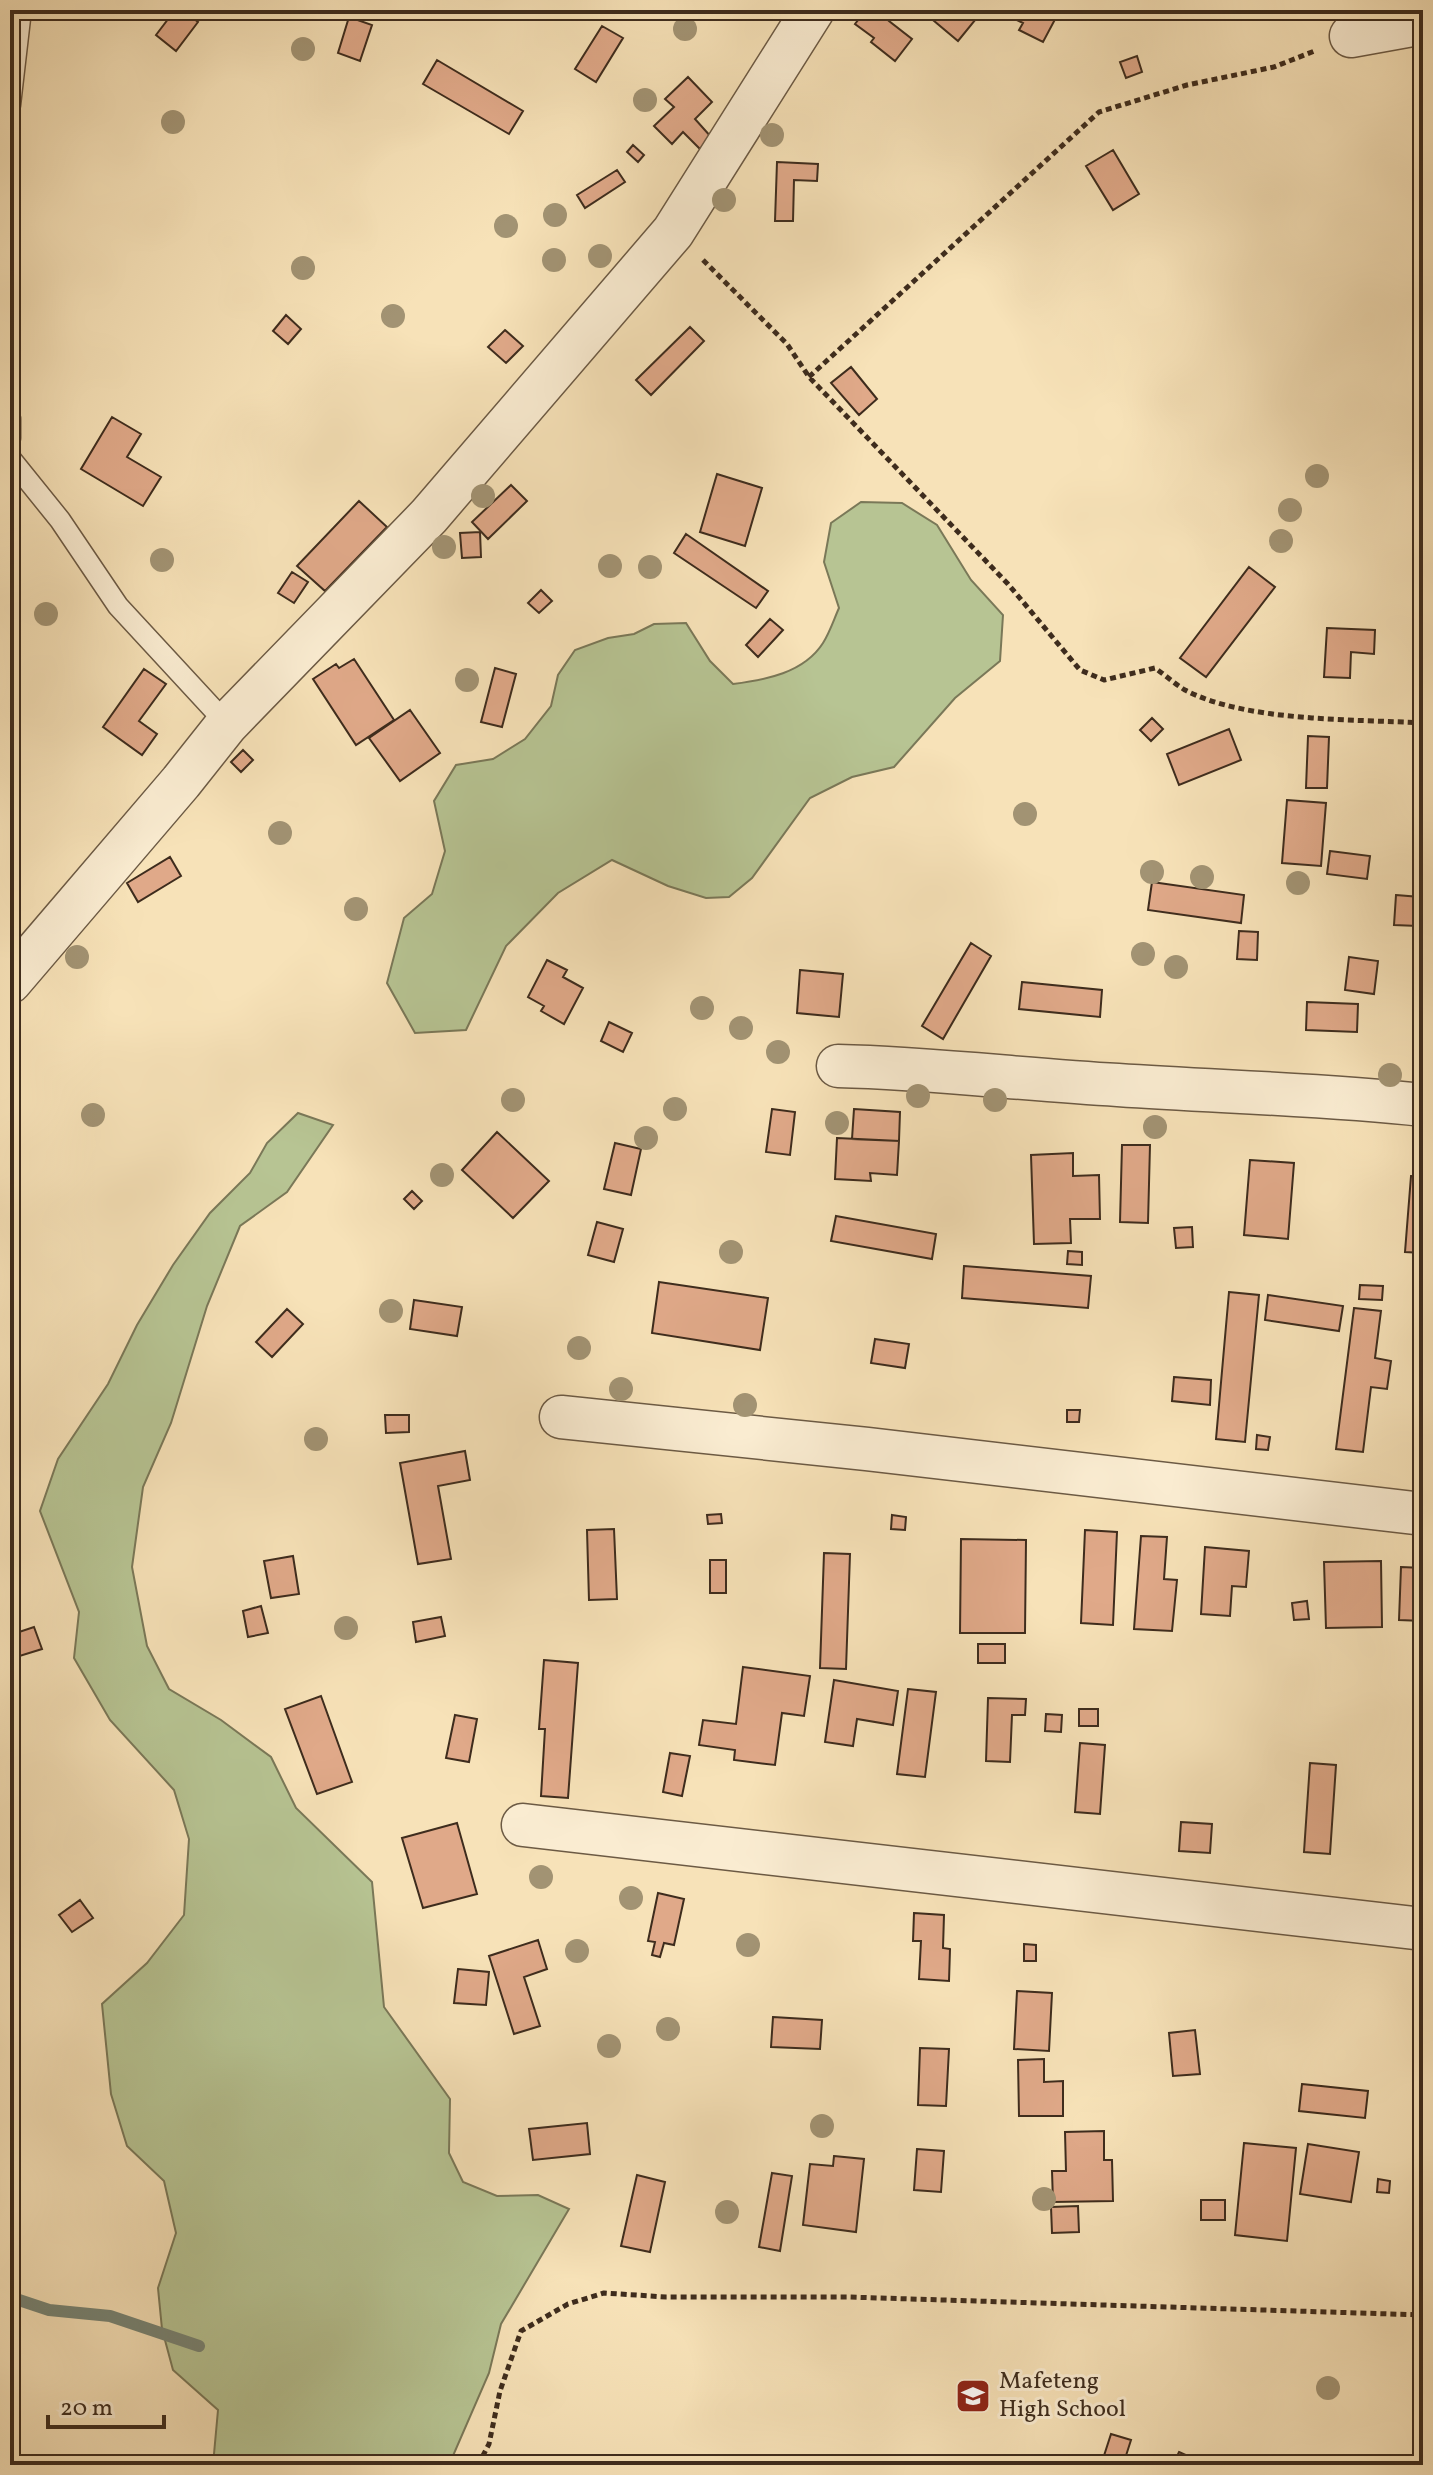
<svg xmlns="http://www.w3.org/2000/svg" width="1433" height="2475" font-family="Vollkorn,serif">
  <rect width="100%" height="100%" fill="#f7e2b8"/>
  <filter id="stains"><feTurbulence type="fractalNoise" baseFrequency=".0025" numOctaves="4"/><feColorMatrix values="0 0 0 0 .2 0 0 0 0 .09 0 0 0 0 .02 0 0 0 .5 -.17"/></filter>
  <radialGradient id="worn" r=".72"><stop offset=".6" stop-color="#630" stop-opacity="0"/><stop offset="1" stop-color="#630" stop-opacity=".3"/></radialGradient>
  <path fill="#b7c493" stroke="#7a7858" stroke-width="2" d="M861,502L902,503L937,525L971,580L1003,615L1000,661L955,698L894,767L852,777L810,798L752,878L729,897L706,898L668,886L612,860L558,893L506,946L466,1030L415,1033L387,983L404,918L432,894L445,851L434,801L456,765L493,759L525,739L551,706L558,675L575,650L608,638L634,634L654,624L686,623L710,661L733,684C765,680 804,673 823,643C830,632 834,619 839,608L824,562L831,523Z
    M298,1113L333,1125L287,1192L240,1226L207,1306L171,1423L143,1487L132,1567L147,1646L169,1689L221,1720L271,1757L296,1808L372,1882L384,2007L450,2099L449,2153L463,2182L497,2196L538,2195L569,2209L501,2324L489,2373L449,2465H213L218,2410L173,2370L162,2329L158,2288L176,2233L164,2181L127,2146L111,2094L102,2004L147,1963L184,1915L189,1839L174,1790L110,1720L74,1658L79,1612L40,1511L58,1459L108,1384L137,1325L173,1265L210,1213L250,1173L267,1143Z"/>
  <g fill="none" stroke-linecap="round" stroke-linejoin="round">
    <path stroke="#778475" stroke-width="12" d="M10,2297L49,2310L110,2316L199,2346"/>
  </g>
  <path fill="#e0a989" stroke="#3e2c1d" stroke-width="2" d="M175,10H183L198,22L176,51L156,35Z
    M463,10H497L496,19L463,14Z
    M866,10H897L889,21L912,39L895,61L871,42L874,38L855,24Z
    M921,10H965L976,19L958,41Z
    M996,10H1060L1043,42L1019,30L1023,23Z
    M349,17L372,25L360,61L338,53Z
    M602,26L623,38L596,82L575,69Z
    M1137,56L1142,72L1126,78L1120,62Z
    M437,60L523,111L509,134L423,84Z
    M688,77L712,102L695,119L712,138L700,149L683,132L672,144L654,126L674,107L665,99Z
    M633,145L644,155L638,162L627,152Z
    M1113,150L1139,194L1113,210L1086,166Z
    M777,162L818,164L817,181L794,180L793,221H775Z
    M617,170L625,182L585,208L577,195Z
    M286,315L301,329L288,344L273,331Z
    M690,327L704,341L651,395L636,380Z
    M505,330L523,346L506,363L488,347Z
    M851,367L877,399L859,415L831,383Z
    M112,417L141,434L127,457L161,477L143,506L81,469Z
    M717,474L762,488L745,546L700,532Z
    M511,485L527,501L488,539L472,522Z
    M359,501L387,527L325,591L297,566Z
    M480,532L481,557L462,558L460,533Z
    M686,534L768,591L756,608L674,553Z
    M1249,567L1275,587L1206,677L1180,658Z
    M292,572L308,582L294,603L278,593Z
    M541,590L552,601L539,613L528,603Z
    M770,619L783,630L758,657L746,645Z
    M1327,628L1375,630L1374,654L1351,652L1350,678L1324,677Z
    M354,659L394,720L356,745L313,679L336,664L339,668Z
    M495,668L516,674L502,727L481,722Z
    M144,669L166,684L139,721L157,734L142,755L103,727Z
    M410,710L440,753L400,781L369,738Z
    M1152,718L1163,729L1151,741L1140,730Z
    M1229,729L1241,760L1179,785L1167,754Z
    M1308,736L1329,737L1327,788H1306Z
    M243,750L253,760L241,772L231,762Z
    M1287,800L1326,803L1321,866L1282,863Z
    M1330,851L1370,856L1367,879L1327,874Z
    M170,857L181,876L138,902L127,883Z
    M1152,882L1244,895L1241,923L1148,910Z
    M1396,895L1420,897L1418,926L1394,925Z
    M1239,931L1258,932L1257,960L1237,959Z
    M1421,932H1423V988H1418Z
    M971,943L991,956L943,1039L922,1026Z
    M1349,957L1378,961L1374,994L1345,990Z
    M547,960L567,970L563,977L583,988L564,1024L541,1011L544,1006L528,997Z
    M800,970L843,974L839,1017L797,1013Z
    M1022,982L1102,990L1100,1017L1019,1009Z
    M1307,1002L1358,1004L1357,1032L1306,1030Z
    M609,1022L632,1033L623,1052L601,1041Z
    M772,1109L795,1112L790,1155L766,1152Z
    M854,1109L900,1112L899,1141L852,1139Z
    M497,1132L549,1181L513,1218L462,1170Z
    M837,1138L899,1141L897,1175L870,1173L871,1181L835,1179Z
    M615,1143L641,1149L631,1195L604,1189Z
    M1122,1145H1150L1148,1223L1120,1222Z
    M1073,1153V1176L1099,1175L1100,1219H1070L1071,1243L1034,1244L1031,1155Z
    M1250,1160L1294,1163L1288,1239L1244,1235Z
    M1411,1176L1423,1177V1253L1405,1252Z
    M412,1191L422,1201L414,1209L404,1199Z
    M836,1216L936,1234L932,1259L831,1241Z
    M597,1222L623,1229L614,1262L588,1255Z
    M1192,1227L1193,1247L1176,1248L1174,1228Z
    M1068,1251L1082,1252V1265L1067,1264Z
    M964,1266L1091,1276L1088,1308L962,1298Z
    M659,1282L768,1298L760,1350L652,1333Z
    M1360,1285L1383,1286L1382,1300L1359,1299Z
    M1229,1292L1259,1295L1245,1442L1216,1439Z
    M1268,1295L1343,1306L1339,1331L1265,1320Z
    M414,1300L462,1307L457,1336L410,1329Z
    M1354,1308L1381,1311L1375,1358L1391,1361L1387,1389L1371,1387L1363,1452L1336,1449Z
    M287,1309L303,1324L272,1357L256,1342Z
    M875,1339L909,1344L905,1368L871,1363Z
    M1174,1377L1211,1380L1210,1405L1172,1401Z
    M1067,1410H1080L1079,1422H1067Z
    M385,1415H409V1432L386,1433Z
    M1257,1435L1270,1437L1268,1450L1256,1449Z
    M465,1451L470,1480L438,1486L451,1559L418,1564L400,1463Z
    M721,1514L722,1523L708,1524L707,1515Z
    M892,1515L906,1517L905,1530L891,1529Z
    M614,1529L617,1599L589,1600L587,1530Z
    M1085,1530L1117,1532L1113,1625L1081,1623Z
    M1141,1536L1167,1537L1164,1579L1177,1580L1172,1631L1134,1629Z
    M961,1539L1026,1540L1025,1633H960Z
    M1205,1547L1249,1551L1246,1587L1232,1586L1230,1616L1201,1614Z
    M824,1553L850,1554L846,1669L820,1668Z
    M293,1556L299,1594L271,1598L264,1561Z
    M710,1560H726V1593H710Z
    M1381,1561L1382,1627L1326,1628L1324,1562Z
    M1401,1567L1423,1568V1621L1399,1620Z
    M1307,1601L1309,1619L1294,1620L1292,1603Z
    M261,1606L268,1633L248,1637L243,1611Z
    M441,1617L445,1636L416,1642L413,1622Z
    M34,1627L42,1649L10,1659V1635Z
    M978,1644H1005V1663H978Z
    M544,1660L578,1663L568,1798L541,1796L545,1729H539Z
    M743,1667L810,1676L804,1716L782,1713L775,1765L734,1760L735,1750L699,1745L703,1720L736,1724Z
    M834,1680L898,1691L893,1725L857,1719L853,1746L825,1742Z
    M908,1689L936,1692L925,1777L897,1774Z
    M321,1696L352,1782L317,1794L285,1709Z
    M988,1698L1026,1699L1025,1715H1012L1010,1762L986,1761Z
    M1079,1709H1098V1726H1079Z
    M1046,1714L1062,1715L1061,1732L1045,1731Z
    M455,1715L477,1719L469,1762L446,1758Z
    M1080,1743L1105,1745L1100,1814L1075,1812Z
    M670,1753L690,1756L682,1796L663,1792Z
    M1310,1763L1336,1765L1330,1854L1304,1852Z
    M1181,1822L1212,1824L1210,1853L1179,1851Z
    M457,1823L477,1894L423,1908L402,1838Z
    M658,1893L684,1899L674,1945L664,1943L660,1957L652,1955L655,1942L648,1941Z
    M80,1900L93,1918L72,1932L59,1915Z
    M914,1913L944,1915L943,1948L950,1949L949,1981L919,1979L921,1941H913Z
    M538,1940L547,1969L524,1977L540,2026L514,2034L489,1956Z
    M1024,1944L1036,1945V1961H1024Z
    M458,1969L489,1972L486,2005L454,2003Z
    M1017,1991L1052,1993L1049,2051L1014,2049Z
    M773,2017L822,2020L820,2049L771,2047Z
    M1195,2030L1200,2074L1173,2076L1169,2033Z
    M920,2048L949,2049L946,2106L918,2105Z
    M1044,2059V2082L1063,2081V2116H1019L1018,2060Z
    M1302,2084L1368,2091L1365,2118L1299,2111Z
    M587,2123L590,2154L533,2160L529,2129Z
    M1104,2131V2160H1112L1113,2201L1053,2202L1052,2171H1066L1065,2132Z
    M1244,2143L1296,2148L1287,2241L1235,2235Z
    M1308,2144L1359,2152L1351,2202L1300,2194Z
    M917,2149L944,2151L941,2192L914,2190Z
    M834,2156L864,2159L856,2232L803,2225L810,2164L833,2166Z
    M772,2173L792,2176L780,2251L759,2247Z
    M637,2175L665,2182L650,2252L621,2246Z
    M1378,2179L1390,2181L1389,2193L1377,2192Z
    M1201,2200H1225V2220H1201Z
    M1078,2206L1079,2232L1052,2233L1051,2207Z
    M1111,2434L1131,2440L1123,2465H1101Z
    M1179,2452L1199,2461L1197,2465H1173Z"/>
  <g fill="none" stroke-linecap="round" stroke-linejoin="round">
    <g stroke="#6c5a44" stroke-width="23">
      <path id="service" d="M10,105L21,10
        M10,419V438
        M10,458L60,520L118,606L227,724"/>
    </g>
    <g stroke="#6c5a44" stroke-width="45">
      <path id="minor" d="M1351,36L1423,23
        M10,982L181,782L227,724L429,516L673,232L813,10
        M838,1066C932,1068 1025,1080 1118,1085C1220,1092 1322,1094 1423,1105
        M561,1417L867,1449L1423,1514
        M523,1825L1423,1929"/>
    </g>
    <path stroke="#3e2c1d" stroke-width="5" stroke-dasharray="6 4" stroke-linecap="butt" d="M703,260L787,344L809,377L1008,584L1080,670L1104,680L1155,668C1165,675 1175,684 1185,690C1246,722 1353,719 1423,723
      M809,377L1099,112L1187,85L1274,67L1317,50
      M478,2465L489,2444L500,2391L521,2331L568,2304L604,2293L666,2297H847L1423,2315"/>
    <use href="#service" stroke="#faecd1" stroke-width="20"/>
    <use href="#minor" stroke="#faecd1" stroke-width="42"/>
  </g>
  <g fill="#a29373">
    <circle cx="685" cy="29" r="12"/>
    <circle cx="303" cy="49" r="12"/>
    <circle cx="645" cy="100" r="12"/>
    <circle cx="173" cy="122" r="12"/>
    <circle cx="772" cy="135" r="12"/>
    <circle cx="724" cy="200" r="12"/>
    <circle cx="555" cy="215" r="12"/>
    <circle cx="506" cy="226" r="12"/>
    <circle cx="600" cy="256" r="12"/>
    <circle cx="554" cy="260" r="12"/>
    <circle cx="303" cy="268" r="12"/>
    <circle cx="393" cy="316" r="12"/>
    <circle cx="1317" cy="476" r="12"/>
    <circle cx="483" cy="496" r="12"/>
    <circle cx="1290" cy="510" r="12"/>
    <circle cx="1281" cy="541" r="12"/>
    <circle cx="444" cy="547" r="12"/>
    <circle cx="162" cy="560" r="12"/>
    <circle cx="610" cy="566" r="12"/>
    <circle cx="650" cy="567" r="12"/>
    <circle cx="46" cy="614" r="12"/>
    <circle cx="467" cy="680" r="12"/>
    <circle cx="1025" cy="814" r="12"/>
    <circle cx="280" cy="833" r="12"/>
    <circle cx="1152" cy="872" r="12"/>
    <circle cx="1202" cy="877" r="12"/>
    <circle cx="1298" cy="883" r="12"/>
    <circle cx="356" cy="909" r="12"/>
    <circle cx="1143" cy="954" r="12"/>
    <circle cx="77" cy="957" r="12"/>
    <circle cx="1176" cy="967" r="12"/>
    <circle cx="702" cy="1008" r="12"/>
    <circle cx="741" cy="1028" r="12"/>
    <circle cx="778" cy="1052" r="12"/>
    <circle cx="1390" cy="1075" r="12"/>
    <circle cx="918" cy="1096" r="12"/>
    <circle cx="513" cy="1100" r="12"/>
    <circle cx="995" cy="1100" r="12"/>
    <circle cx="675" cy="1109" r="12"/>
    <circle cx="93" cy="1115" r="12"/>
    <circle cx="837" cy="1123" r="12"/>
    <circle cx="1155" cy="1127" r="12"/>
    <circle cx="646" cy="1138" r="12"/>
    <circle cx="442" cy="1175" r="12"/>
    <circle cx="731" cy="1252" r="12"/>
    <circle cx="391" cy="1311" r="12"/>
    <circle cx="579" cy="1348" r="12"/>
    <circle cx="621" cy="1389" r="12"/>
    <circle cx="745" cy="1405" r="12"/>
    <circle cx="316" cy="1439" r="12"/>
    <circle cx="346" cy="1628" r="12"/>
    <circle cx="541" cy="1877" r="12"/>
    <circle cx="631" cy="1898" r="12"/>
    <circle cx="748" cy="1945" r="12"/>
    <circle cx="577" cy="1951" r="12"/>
    <circle cx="668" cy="2029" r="12"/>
    <circle cx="609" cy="2046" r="12"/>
    <circle cx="822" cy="2126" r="12"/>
    <circle cx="1044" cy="2199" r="12"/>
    <circle cx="727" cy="2212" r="12"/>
    <circle cx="1328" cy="2388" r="12"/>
  </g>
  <defs>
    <g id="school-square" transform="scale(1.8)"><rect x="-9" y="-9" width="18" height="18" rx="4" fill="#8f2418" stroke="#faecd1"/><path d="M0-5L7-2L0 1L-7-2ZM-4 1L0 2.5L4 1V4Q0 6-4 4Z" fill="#fff"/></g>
  </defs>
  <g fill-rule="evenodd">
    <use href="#school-square" x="973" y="2396"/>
  </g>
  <g text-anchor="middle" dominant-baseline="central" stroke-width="6" stroke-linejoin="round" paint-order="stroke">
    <g font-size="24" fill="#3e2c1d" stroke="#faecd1" text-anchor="start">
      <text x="999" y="2382">Mafeteng<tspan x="999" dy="28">High School</tspan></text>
    </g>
  </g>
  <rect width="1433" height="2475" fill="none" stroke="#f7e2b8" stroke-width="40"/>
  <rect x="12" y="12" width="1409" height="2451" fill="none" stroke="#3e2c1d" stroke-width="4"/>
  <rect x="20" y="20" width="1393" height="2435" fill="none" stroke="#3e2c1d" stroke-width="2"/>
  <path d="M48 2415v12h116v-12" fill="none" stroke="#3e2c1d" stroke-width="4"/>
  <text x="60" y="2415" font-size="24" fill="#3e2c1d" stroke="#faecd1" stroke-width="6" paint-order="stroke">20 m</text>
  <rect width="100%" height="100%" filter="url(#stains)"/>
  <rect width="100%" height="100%" fill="url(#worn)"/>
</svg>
